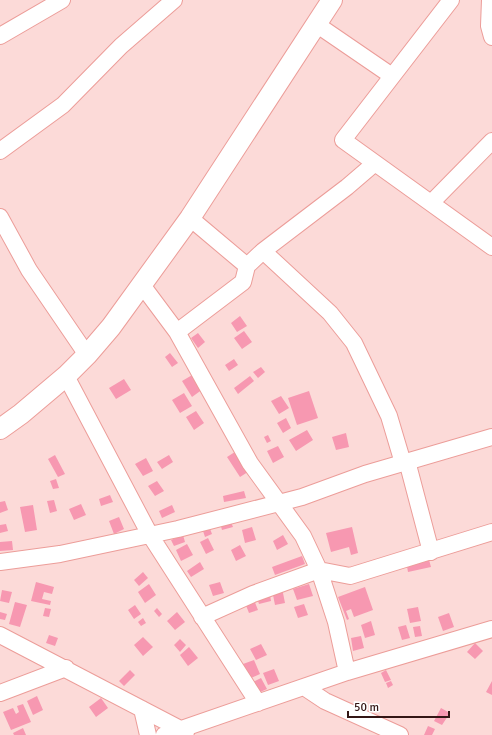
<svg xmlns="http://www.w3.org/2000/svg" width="492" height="735" font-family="Signika,sans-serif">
  <rect width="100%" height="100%" fill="#fcdad8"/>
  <path fill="#f798b1" d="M240,316L247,326L237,332L231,323Z
    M244,331L252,342L242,349L234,338Z
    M198,333L205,342L198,348L191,338Z
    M170,353L178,363L172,367L165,357Z
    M234,359L238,365L229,371L225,365Z
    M261,367L265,372L258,378L253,372Z
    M194,374L203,389L192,397L182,381Z
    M250,376L254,381L238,394L234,388Z
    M124,379L131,390L116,399L109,388Z
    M309,391L318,418L297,425L288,398Z
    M184,393L192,406L180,413L172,400Z
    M281,396L289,408L279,414L271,401Z
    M196,411L204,423L194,430L186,417Z
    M286,418L291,428L283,433L277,423Z
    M307,430L313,440L296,451L289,440Z
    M346,433L349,447L336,450L332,437Z
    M268,435L271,441L267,443L264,437Z
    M278,446L284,457L273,463L267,451Z
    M238,450L251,470L240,477L227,457Z
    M55,455L65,474L58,477L48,459Z
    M169,455L173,462L162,469L157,462Z
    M146,458L153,471L143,476L135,464Z
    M56,479L59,488L53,489L50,481Z
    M157,481L164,491L155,496L148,486Z
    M244,491L246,498L224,502L223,496Z
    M110,495L113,502L101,506L99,499Z
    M54,500L57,511L50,513L47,501Z
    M5,501L8,510L0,513V502Z
    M81,504L86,515L74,520L69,509Z
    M33,505L37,530L25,532L20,507Z
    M172,505L175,512L162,518L159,511Z
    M119,517L124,529L114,534L109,521Z
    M230,520L233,527L222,530L220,523Z
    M6,524L8,531L0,533V525Z
    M209,526L212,534L205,537L202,528Z
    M252,527L256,540L245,543L242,530Z
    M352,527L358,553L351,555L349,547L331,552L326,533Z
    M183,535L185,542L174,546L171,540Z
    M283,535L288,544L277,550L273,541Z
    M208,538L214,550L206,554L200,542Z
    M12,541L13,550L0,551V542Z
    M187,544L193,555L181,561L176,550Z
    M240,545L246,556L236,561L231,550Z
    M302,556L305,564L275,575L272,567Z
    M428,556L431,567L408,572L406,561Z
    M200,562L204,569L191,577L187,571Z
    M143,572L148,578L139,586L134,580Z
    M36,582L54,587L52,594L44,592L42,599L51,601L50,605L31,601Z
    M220,582L224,593L213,596L209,585Z
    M149,584L156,595L145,603L138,592Z
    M309,584L313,596L297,600L293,589Z
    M365,587L373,610L354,617L351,609L346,611L349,619L347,620L338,597Z
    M282,588L285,603L275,605L272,590Z
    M2,590L12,592L9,603L0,601Z
    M270,595L271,601L259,604L257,598Z
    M254,600L258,610L249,613L245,603Z
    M15,602L27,605L20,627L9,624Z
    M304,604L308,615L298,618L294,607Z
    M135,605L141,614L134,619L128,610Z
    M418,607L421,621L410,623L407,609Z
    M45,608L51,609L49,617L43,616Z
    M157,608L162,614L159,617L154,611Z
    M0,612L7,614L5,620L0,619Z
    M177,612L185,622L175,630L167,621Z
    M449,613L454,627L443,631L438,617Z
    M143,618L146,623L141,626L138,622Z
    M371,621L375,635L365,638L361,625Z
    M406,625L410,638L402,640L398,627Z
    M420,626L422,636L415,637L413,627Z
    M49,635L58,638L55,646L46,643Z
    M361,636L364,648L353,651L351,638Z
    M143,637L153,647L143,656L134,645Z
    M180,639L186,645L180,652L174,645Z
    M475,643L483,651L475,659L467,652Z
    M261,644L267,655L256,660L250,649Z
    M189,647L198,658L188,666L180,655Z
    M254,660L260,674L249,679L243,664Z
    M274,669L279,681L268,685L263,673Z
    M130,670L135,675L124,686L119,681Z
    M386,670L391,680L385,682L381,673Z
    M261,678L267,689L256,694L251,683Z
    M391,681L393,685L388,688L386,683Z
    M492,681V695L486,692Z
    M37,696L43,710L33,715L27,701Z
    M101,698L108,708L96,717L89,707Z
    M23,704L31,722L11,730L3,712L13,708L16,714L19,712L17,706Z
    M441,708L450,713L442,725L434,721Z
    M428,726L435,729L432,735H424Z
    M23,728L26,735H14L13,733Z"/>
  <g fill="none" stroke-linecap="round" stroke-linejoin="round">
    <g stroke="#ec9d99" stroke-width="18">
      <path id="minor" d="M451,0L343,140L492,247
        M490,0L489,26L492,37
        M316,24L392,76
        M0,36L62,0
        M0,151L63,105L121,46L174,0
        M431,203L492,141
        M0,217L29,270L87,355
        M190,218L247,266
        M263,251L330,313L354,343L389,416L403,463
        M142,285L177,332L250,463L303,536L319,570L336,622L347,672
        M177,332L243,282L247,266L263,251L347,187L375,163
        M66,376L150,535L258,703
        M407,461L431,552
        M0,562L60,554L178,529L302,497L365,474L492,437
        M202,617L253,594L319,570L350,576L492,532
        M0,635L186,732
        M304,687L325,701L400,735
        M0,693L66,668
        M142,709L148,735
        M164,735L347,672L492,629"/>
    </g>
    <g stroke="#ec9d99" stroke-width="22">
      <path id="major" d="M0,429L21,414L66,376L87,355L111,327L190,218L332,0"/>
    </g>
    <use href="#minor" stroke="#fff" stroke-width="16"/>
    <use href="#major" stroke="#fff" stroke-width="20"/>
  </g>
  <path d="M348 711v6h101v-6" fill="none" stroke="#331615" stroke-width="2"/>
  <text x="354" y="711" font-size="12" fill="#331615" stroke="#ffffff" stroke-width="3" paint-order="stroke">50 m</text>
</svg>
